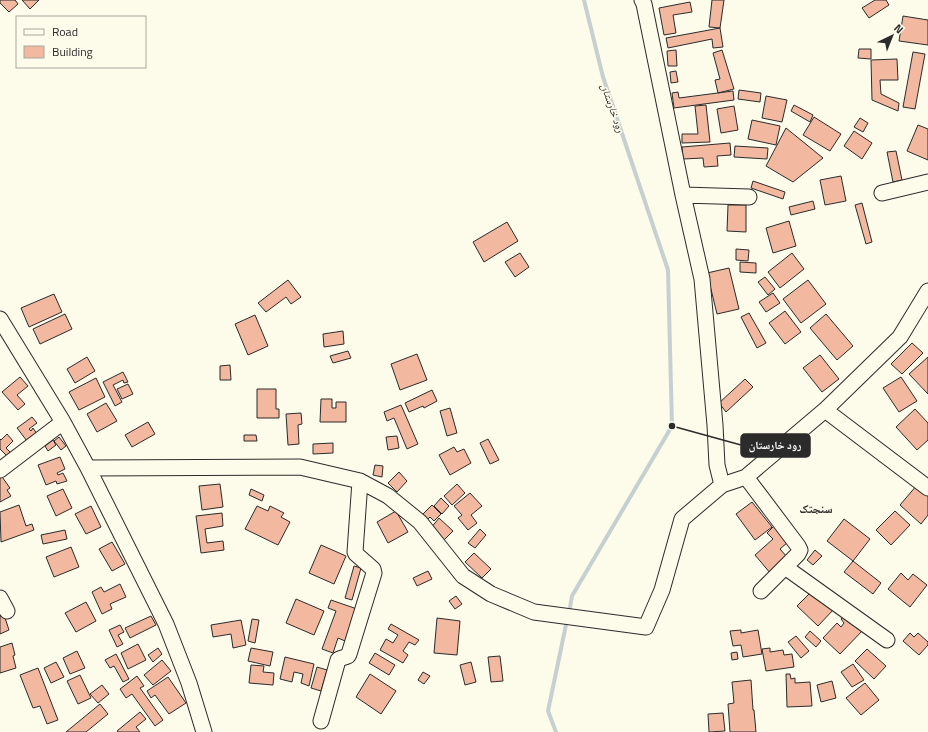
<svg xmlns="http://www.w3.org/2000/svg" width="928" height="732" font-family="'Titillium Web','Noto Naskh Arabic',sans-serif">
  <rect width="100%" height="100%" fill="#fdfbea"/>
  <g fill="none" stroke-linecap="round" stroke-linejoin="round">
    <path stroke="#c7d0d0" stroke-width="4" d="M569,613L572,596L672,426L668,270L603,77L584,0
      M556,732L548,711L567,620"/>
  </g>
  <path fill="#f2b8a0" stroke="#2b2b2b" d="M0,0H15L18,4L9,12L0,3Z
    M22,0H39L30,9Z
    M712,0H724L720,28L709,27Z
    M875,0H886L889,5L869,18L862,8Z
    M690,2L692,12L673,15L676,33L664,35L659,8Z
    M903,16L928,20V45L899,41Z
    M720,28L723,47L713,48L712,39L668,48L666,38Z
    M859,49H871V59L858,58Z
    M676,50L677,66H668L667,51Z
    M722,50L734,89L718,93L715,80L720,79L713,53Z
    M913,52L925,54L915,109L903,107Z
    M897,59L898,80H880L881,94L899,103L898,111L872,100L871,60Z
    M676,71L678,82L671,83L670,72Z
    M739,90L761,93L760,102L738,99Z
    M733,91L734,100L674,108L672,93L678,92L679,98Z
    M766,96L787,100L782,122L762,118Z
    M706,105L710,142L682,143V134H698L695,106Z
    M794,105L813,115L810,122L791,111Z
    M734,106L738,130L721,133L717,109Z
    M814,117L841,134L830,151L803,135Z
    M860,118L868,123L863,132L854,127Z
    M752,120L780,126L776,145L748,139Z
    M918,125L928,129V160L907,151Z
    M786,128L823,158L793,182L766,166Z
    M854,131L872,143L862,159L844,146Z
    M730,143L731,155L717,156L718,166L704,167L703,158L683,159L682,147Z
    M735,146L768,148L767,159L734,157Z
    M896,151L902,180L893,182L887,152Z
    M841,176L846,201L825,205L820,180Z
    M753,181L785,192L783,199L751,188Z
    M813,201L815,209L791,215L789,207Z
    M862,203L872,242L866,244L855,205Z
    M728,205H746V232L727,231Z
    M789,221L796,246L773,253L766,228Z
    M507,222L518,241L484,262L473,242Z
    M736,249L749,250L748,261L736,260Z
    M520,253L529,267L515,277L505,262Z
    M792,253L804,269L780,288L768,272Z
    M740,262L756,263V273L740,272Z
    M729,268L739,309L717,314L707,273Z
    M765,277L775,289L768,295L758,282Z
    M288,280L301,297L291,304L286,297L266,312L258,303Z
    M808,280L826,304L801,323L783,299Z
    M773,293L780,303L766,312L759,302Z
    M54,294L62,312L29,327L21,308Z
    M785,311L801,332L785,344L769,323Z
    M749,313L766,343L757,348L741,317Z
    M65,314L72,329L40,344L33,329Z
    M826,314L853,346L837,360L810,328Z
    M255,315L268,346L248,355L235,324Z
    M343,331L344,344L324,347L323,334Z
    M912,343L923,353L902,374L891,364Z
    M348,351L351,358L333,363L330,356Z
    M417,354L427,380L400,390L391,364Z
    M820,355L839,379L822,392L803,368Z
    M87,357L95,371L75,383L67,369Z
    M928,357V394L909,374Z
    M230,365L231,380H220V366Z
    M123,372L128,382L124,383L123,380L113,385L122,402L115,406L103,382Z
    M20,377L28,386L17,395L25,404L18,410L2,392Z
    M901,377L917,401L899,412L883,388Z
    M96,378L105,397L79,410L69,392Z
    M745,379L753,387L726,412L719,403Z
    M128,384L133,394L122,399L117,389Z
    M257,389H276V409H279V418H257Z
    M432,390L437,401L424,408L423,406L409,412L405,403Z
    M321,399H332V408H336V402H346V422H320Z
    M106,403L117,421L97,432L87,414Z
    M401,405L418,444L407,449L394,418L387,421L384,412Z
    M450,408L457,433L447,436L440,411Z
    M915,409L928,423V440L917,450L896,427Z
    M301,413L302,424L298,425L299,444L288,445L286,414Z
    M32,417L37,423L29,429L31,431L33,428L37,434L27,441L17,428Z
    M148,422L155,434L132,447L125,435Z
    M7,434L13,441L6,448L12,454L8,457L0,449V439L1,440Z
    M244,435H256L257,441H244Z
    M397,436L399,448L388,450L386,437Z
    M59,437L66,446L61,450L54,441Z
    M488,439L499,460L490,464L480,443Z
    M53,440L56,445L48,451L45,446Z
    M333,443V453L313,454V444Z
    M454,447L457,452L464,449L471,463L450,475L439,455Z
    M60,457L65,469L57,473L58,475L63,473L67,481L57,484L56,481L46,485L38,465Z
    M375,465L383,466L382,477L373,475Z
    M399,472L407,481L397,492L388,483Z
    M0,474L10,488L7,490L11,496L0,502Z
    M220,484L223,507L202,510L199,486Z
    M457,484L465,493L452,505L444,496Z
    M917,485L928,495V515L921,524L900,505Z
    M63,489L72,508L56,516L47,496Z
    M251,489L264,495L262,501L249,495Z
    M470,493L482,506L471,515L477,523L468,530L458,518L462,515L454,506Z
    M441,498L449,506L442,514L434,506Z
    M752,502L772,527L755,540L736,514Z
    M19,505L26,526L32,524L34,530L1,542L0,512Z
    M432,505L441,514L434,521L430,517L426,521L421,516Z
    M91,506L101,527L86,534L75,514Z
    M257,506L268,511L270,506L284,513L281,517L290,522L278,545L245,529Z
    M396,511L408,532L388,543L377,522Z
    M895,511L910,525L891,545L876,530Z
    M222,513L223,526L205,529L207,543L223,541L224,550L201,553L196,516Z
    M439,518L453,531L444,540L431,528Z
    M844,519L870,539L853,561L827,541Z
    M774,526L788,542L780,549L788,558L771,574L755,555L773,539L767,533Z
    M480,529L486,535L475,548L468,543Z
    M65,530L67,539L43,544L41,535Z
    M112,542L125,564L112,571L99,549Z
    M321,545L346,556L334,584L309,573Z
    M71,547L79,567L54,577L46,557Z
    M815,550L822,556L813,565L807,560Z
    M474,553L491,569L482,578L465,562Z
    M853,561L881,583L873,594L844,572Z
    M354,566L361,568L352,600L345,598Z
    M428,571L432,579L417,586L413,578Z
    M901,573L908,580L913,574L927,585L910,607L888,589Z
    M120,584L126,597L110,604L112,609L102,614L92,592L101,587L104,592Z
    M813,590L834,609L818,626L797,606Z
    M456,596L462,604L455,609L449,601Z
    M296,599L324,611L314,635L286,623Z
    M331,600L357,609L345,641L338,638L333,653L322,649L336,611L328,608Z
    M86,602L96,621L76,632L65,613Z
    M847,613L864,629L840,654L823,638L837,623L841,627L844,623L841,619Z
    M4,615L9,630L0,634V616Z
    M151,616L156,625L130,638L125,628Z
    M437,618L460,621L457,655L434,653Z
    M252,619L259,620L255,643L248,641Z
    M241,620L246,645L233,648L231,634L213,637L211,625Z
    M391,624L419,640L415,645L409,642L403,651L408,655L403,663L380,650L386,639L393,643L398,635L388,629Z
    M120,625L124,632L118,635L123,644L117,647L109,630Z
    M741,630V633L758,630L762,654L743,657L741,645L733,646L730,631Z
    M810,631L821,641L816,647L805,637Z
    M910,633L914,637L918,633L928,642V645L919,655L903,641Z
    M796,636L809,651L801,658L788,642Z
    M12,643L15,655L13,656L16,668L0,673V647Z
    M138,644L146,660L128,669L121,653Z
    M158,648L162,654L153,662L148,655Z
    M251,648L273,652L270,666L248,661Z
    M770,648V652L783,650L784,655L792,654L794,667L766,671L762,649Z
    M867,649L886,666L874,679L855,661Z
    M77,651L85,668L70,674L63,658Z
    M737,652L738,659L732,660L731,653Z
    M375,653L395,665L389,675L369,663Z
    M116,654L129,679L123,682L114,666L110,668L105,660Z
    M500,656L503,681L491,682L488,657Z
    M285,657L314,664L309,686L301,683L303,674L294,672L292,682L280,679Z
    M162,660L171,671L153,685L144,675Z
    M56,662L64,677L51,683L44,668Z
    M471,662L476,682L465,685L460,665Z
    M853,664L864,680L852,687L841,672Z
    M251,665L264,666L263,672L274,673L273,685L249,683Z
    M317,667L327,670L321,691L311,688Z
    M38,668L58,720L47,724L40,706L33,708L20,675Z
    M423,672L430,676L424,684L418,680Z
    M370,674L396,691L381,714L356,697Z
    M786,674H790L791,679L795,678V683L810,682L812,706L787,707Z
    M80,675L91,698L78,704L67,681Z
    M137,676L144,686L140,688L163,720L155,726L132,694L126,698L120,689Z
    M168,677L186,703L169,714L155,695L151,698L147,691Z
    M751,680L753,710H754L756,732H730L728,704L734,703L732,682Z
    M832,681L836,698L821,702L817,685Z
    M865,683L879,700L861,715L846,698Z
    M102,685L109,694L98,703L90,694Z
    M100,704L108,714L86,732H66Z
    M140,712L146,719L136,727L140,732H118L117,731Z
    M723,713L725,731L709,732L708,714Z"/>
  <g fill="none" stroke-linecap="round" stroke-linejoin="round">
    <g stroke="#2b2b2b" stroke-width="17">
      <path id="minor" d="M642,0L644,4L683,195L702,279L715,425L717,465L722,485
        M882,193L928,182
        M683,195L749,197
        M0,319L63,422L88,468L166,624L189,683L204,732
        M825,410L928,488
        M88,468L300,467L360,481L388,496L420,522L463,576L491,594L534,612L646,627L662,590L682,519L722,485L746,477L825,410L900,337L928,291
        M0,470L63,422
        M746,477L798,546L800,550L798,554L761,591
        M785,567L887,640
        M0,598L7,611
        M321,721L338,660L339,659L348,656L349,654L374,573L373,569L356,554L355,552L360,481"/>
    </g>
    <use href="#minor" stroke="#fdfbea" stroke-width="15"/>
  </g>
  <g text-anchor="middle" dominant-baseline="central" stroke-width="3" stroke-linejoin="round" paint-order="stroke">
    <g font-size="11" font-style="italic" fill="#2b2b2b" stroke="#fdfbea">
      <text transform="translate(613 108) rotate(71)">رود خارستان</text>
    </g>
    <g font-size="12" font-weight="bold" fill="#2b2b2b" stroke="#fdfbea">
      <text x="816" y="508">سنجتک</text>
    </g>
  </g>
  <path fill="none" stroke="#2b2b2b" stroke-width="1.5" d="M672 426L741 445"/>
  <circle fill="#2b2b2b" stroke="#fdfbea" stroke-width="1.5" cx="672" cy="426" r="4"/>
  <rect fill="#2b2b2b" stroke="#2b2b2b" stroke-width="1.5" x="741" y="434" width="69" height="23" rx="4"/>
  <g font-size="11" text-anchor="middle" font-weight="bold" fill="#fff">
    <text x="775" y="449">رود خارستان</text>
  </g>
  <rect x="16" y="16" width="130" height="52" fill="#fdfbea" stroke="#a9a89e"/>
  <rect x="24" y="29" width="20" height="6" fill="#fdfbea" stroke="#a9a89e"/>
  <text x="52" y="36" font-size="12" fill="#2b2b2b">Road</text>
  <rect x="24" y="46" width="20" height="12" fill="#f2b8a0" stroke="#a9a89e"/>
  <text x="52" y="56" font-size="12" fill="#2b2b2b">Building</text>
  <g transform="translate(892 36) rotate(43)" stroke="#fdfbea" stroke-width="3" paint-order="stroke">
  <path d="M0-3L7 15L0 10L-7 15Z" fill="#2b2b2b"/>
  <text y="-6" font-size="11" font-weight="bold" text-anchor="middle" fill="#2b2b2b">N</text>
  </g>
</svg>
